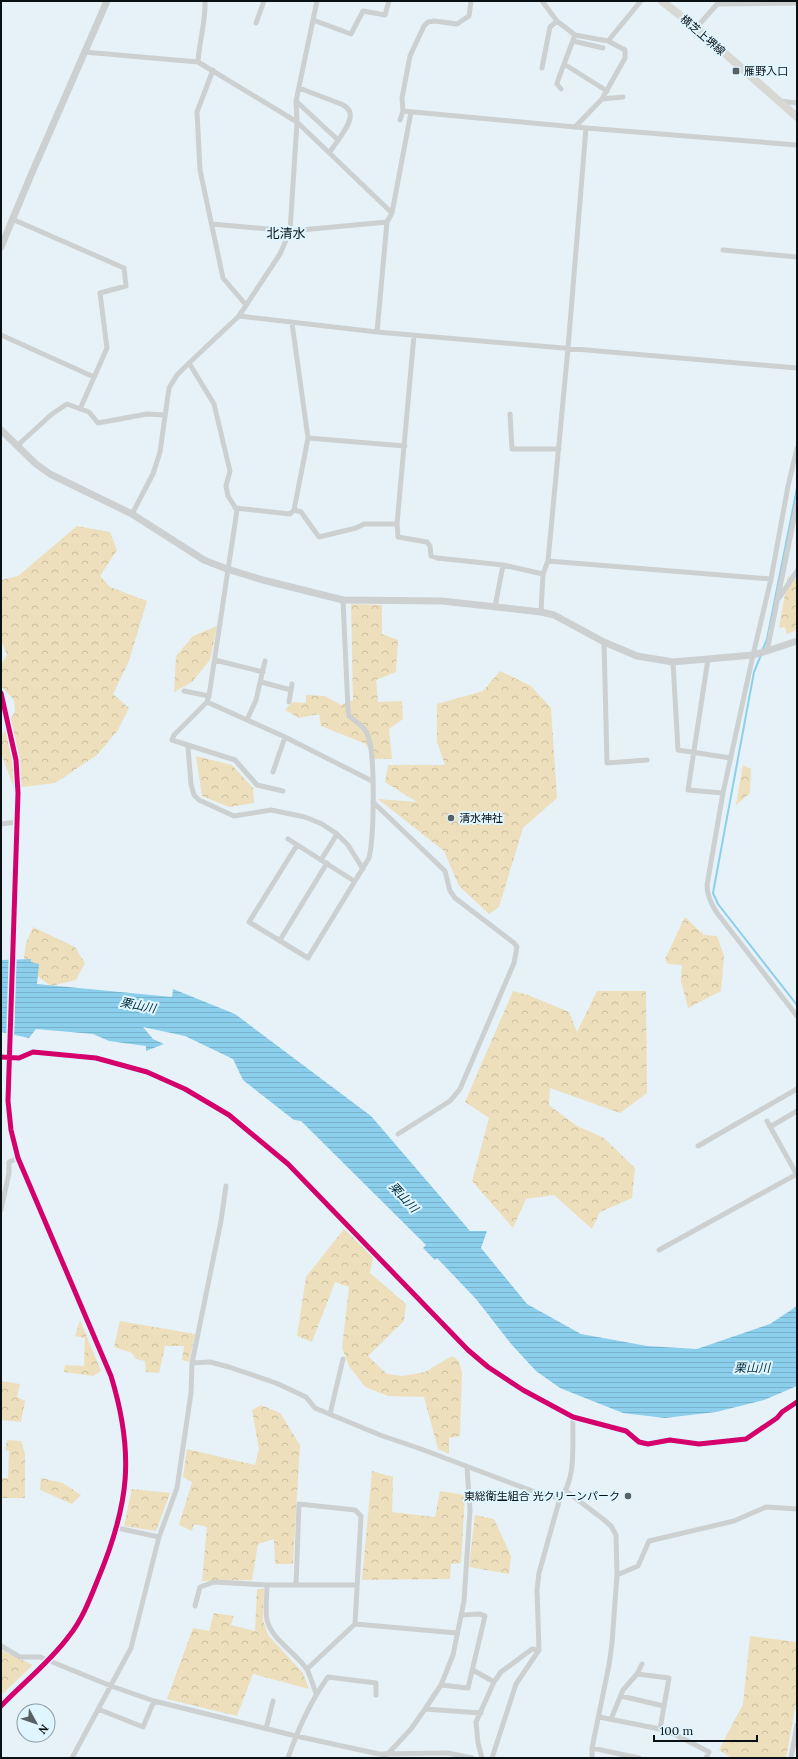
<svg xmlns="http://www.w3.org/2000/svg" width="798" height="1759" font-family="Lora,'Noto Sans JP',serif">
  <defs>
    <pattern id="forest-crowns" width="20" height="18" patternUnits="userSpaceOnUse"><rect width="20" height="18" fill="#eddfbc"/><path d="M2 6a3 3 0 1 1 6 0M12 15a3 3 0 1 1 6 0" fill="none" stroke="#cabea1"/></pattern>
    <pattern id="water-rules" width="6" height="5" patternUnits="userSpaceOnUse"><rect width="6" height="5" fill="#8ccfec"/><path d="M0 2.5h6" fill="none" stroke="#77b1ca"/></pattern>
  </defs>
  <rect width="100%" height="100%" fill="#e6f2f8"/>
  <path fill="url(#forest-crowns)" d="M77,526L110,532L117,550L100,576L110,587L147,601L129,661L113,694L129,708L118,730L97,755L55,783L14,788L1,753V737L15,711L14,700L1,686V665L7,655L1,640V580L18,576Z
    M788,576L797,580V630L787,634L785,627L779,628Z
    M351,604L382,605V634L398,640L396,672L376,680L378,702L402,701L403,719L389,729L392,759H373L366,744L321,726L319,714L299,718L285,710L293,702L306,703V695L325,696L341,705L353,700Z
    M217,626L210,660L192,682L174,692L176,656L193,636Z
    M500,671L531,686L551,708L557,798L523,828L499,907L489,914L459,886L444,851L378,799L417,802L385,782L388,765H445L437,742V704L483,691Z
    M196,756L232,765L253,788L254,803L229,807L202,796Z
    M743,765L751,769L750,793L736,805Z
    M685,917L704,935L717,936L724,956L721,991L688,1008L681,981L682,965L668,964L665,959Z
    M33,927L75,947L85,963L76,980L51,986L23,966L26,943Z
    M513,991L528,995L569,1012L577,1032L597,991H646L647,1093L620,1113L550,1088L549,1105L577,1126L604,1138L635,1168L632,1198L600,1212L592,1229L554,1195L526,1199L513,1228L472,1181L489,1118L465,1102Z
    M344,1229L373,1257L370,1273L406,1304L404,1321L368,1356L387,1374L402,1376L425,1372L452,1356L459,1361L462,1373L460,1436L449,1438V1454L438,1449L424,1397L388,1396L365,1387L349,1366L342,1348L349,1287L335,1282L312,1342L297,1336L306,1277Z
    M80,1320L101,1371L93,1376L64,1372L65,1365L84,1366L85,1338L75,1336Z
    M120,1321L195,1334L189,1362L182,1360L184,1346H165L159,1373L146,1372L145,1361L136,1359L132,1353L114,1347Z
    M1,1381L20,1384L17,1397L25,1401L21,1422L1,1420Z
    M261,1405L280,1413L300,1445L293,1564H275L274,1539L258,1544L252,1580L202,1581L207,1527L194,1524L192,1531L179,1525L192,1482L183,1477L187,1449L255,1465L259,1449L252,1410Z
    M7,1440L21,1441L25,1454V1498H1V1478H8L9,1451L5,1450Z
    M372,1471L393,1477L392,1512L435,1517L440,1491L465,1495L461,1563L451,1564L450,1579L362,1580Z
    M41,1478L63,1483L81,1495L72,1504L40,1490Z
    M132,1489L170,1493L156,1531L124,1526Z
    M475,1515L494,1519L511,1556L509,1574L469,1567Z
    M257,1589H264L263,1620L268,1635L303,1673L309,1689L253,1674L237,1716L167,1699L193,1628L209,1631L214,1613L234,1616L231,1625L255,1631Z
    M750,1636L797,1642V1698L786,1758H732L719,1750L743,1704Z
    M1,1650L33,1665L1,1695Z"/>
  <path fill="url(#water-rules)" d="M31,959V962L39,964L37,984L172,997L173,989L235,1014L371,1116L470,1231H487L481,1248L527,1304L581,1334L647,1346L697,1349L770,1324L797,1306V1386L764,1400L716,1412L665,1418L623,1413L560,1388L536,1371L512,1345L476,1299L437,1258L435,1260L423,1248L426,1245L301,1121L294,1120L243,1080L233,1059L185,1036L143,1027L153,1039L164,1044L146,1051V1046L109,1041L93,1034L36,1029L29,1038L1,1032V960Z"/>
  <g fill="none" stroke-linecap="round" stroke-linejoin="round">
    <path stroke="#8ccfec" stroke-width="2" d="M762,651L767,639L797,488
      M761,655L754,672L713,893L718,904L797,1005"/>
    <path stroke="#cdd0d1" stroke-width="5" d="M542,1L557,21L575,35L608,41L625,50V58L602,99L575,127
      M718,4L797,3
      M313,20L351,34L363,11L385,15L389,1
      M256,23L264,1
      M696,28L719,2
      M573,41L603,48
      M608,41L641,1
      M84,52L198,62L297,122L392,213
      M198,62C199,42 206,21 205,1
      M564,64L607,91
      M542,68L550,27L557,21
      M213,70L197,112L200,170L223,278L246,305
      M299,88L341,104C345,106 349,108 350,113C353,123 335,144 329,153
      M561,89L557,84L558,80L575,35
      M602,99L623,97
      M296,101L338,140
      M780,101L797,103
      M403,111L586,128L797,145
      M400,120L403,111L402,98L410,56L424,26L428,22L434,21L457,24L469,16L471,1
      M12,219L124,268L126,286L100,293L107,348L80,409
      M212,224L290,231L387,222
      M723,250L797,257
      M239,316L377,332L797,368
      M292,323L308,438
      M377,332L387,222L392,213L411,112
      M1,335L94,377
      M414,335L397,524L398,537L427,542L430,546L431,556L437,558L503,565L543,574
      M189,363L214,404L230,471L226,486L228,496L237,510L209,696L207,702L174,735L172,740L235,760L257,785L283,791
      M510,414L512,449H559
      M18,445L52,414L67,404L89,412L98,423L147,414L164,415
      M797,448L788,486L771,579L753,655L723,793L707,885C707,896 711,904 717,913L797,1016
      M235,508L290,514L294,510L308,438L405,446
      M294,510L301,512L319,537L356,528L364,524H397
      M132,514L153,474L160,452L169,388L177,375L189,363L239,316L280,254L290,231L297,122L296,101L317,1
      M548,561L771,579
      M779,598L797,571
      M495,607L503,565
      M541,612L543,574L548,561L568,348L586,128
      M604,642L607,763L647,760
      M767,651L797,504
      M708,659L688,790L723,793
      M215,660L263,672
      M673,662L678,750L731,758
      M261,682L291,690
      M184,691L209,696
      M207,702L285,737L372,781
      M289,702L292,684
      M247,720L256,700L265,661
      M188,747L191,784L194,795L199,800L234,816L271,810L305,817L322,824L337,834L348,845L363,869
      M273,772L285,737
      M373,802L445,871L450,891L455,898L514,943L517,947L514,963L460,1089L450,1101L398,1134
      M1,824L17,822
      M288,839L354,881
      M297,845L249,922L308,958L369,858C374,837 376,752 367,733C363,725 356,722 349,716L348,710L343,600
      M321,860L337,834
      M280,940L327,863
      M767,1121L797,1175
      M770,1127L797,1111
      M698,1146L797,1089
      M1,1210L9,1173V1162L18,1158
      M659,1250L797,1174
      M192,1363L210,1362L229,1367L276,1383L306,1397L315,1408L380,1435L421,1449L535,1492L560,1498
      M330,1414L343,1359
      M566,1491L603,1519L611,1526L616,1535L617,1575L612,1643L609,1665L592,1748V1758
      M117,1528L159,1537
      M617,1575L638,1566L649,1541L734,1521L766,1507L797,1509
      M267,1585C267,1596 265,1609 267,1620C272,1640 294,1651 306,1668C311,1676 312,1684 316,1693
      M296,1585L299,1504L355,1510L361,1516L355,1624L307,1669
      M195,1606L200,1587L214,1582L267,1585H357
      M355,1624L457,1633
      M1,1646L20,1657H40L111,1686L154,1701L296,1736L379,1754L448,1753L472,1758
      M473,1670L494,1682
      M637,1674L669,1678L660,1729
      M441,1685L468,1688L485,1616L480,1614L462,1615
      M621,1696L664,1706
      M98,1709L143,1727L154,1701
      M425,1709L481,1713
      M599,1717L660,1729L676,1735L709,1752L706,1758
      M611,1719L623,1690L637,1674L642,1664
      M266,1729L273,1701
      M592,1748L639,1758
      M72,1758L131,1648L159,1537L177,1488L191,1393L192,1363L221,1221L226,1186
      M288,1758C298,1729 310,1702 328,1677L376,1683V1695
      M384,1758L411,1729L425,1709L441,1685L453,1655L464,1601L470,1510L467,1468
      M482,1758L478,1743L476,1722L494,1682L501,1672L532,1649L539,1650
      M492,1758L516,1684L539,1650L537,1590L539,1573L560,1498C577,1480 572,1441 573,1417L626,1431L639,1442L648,1444L670,1440L699,1444L746,1439L777,1418L782,1412
      M791,1758L797,1725"/>
    <path stroke="#cdd0d1" stroke-width="7" d="M1,247L31,175L107,1
      M1,430L36,464L50,474L132,514L204,560L227,569L263,580L343,600L442,601L541,612L554,615L604,642L637,656L673,662L753,655L767,651L797,641
      M1,693L16,760L18,793L8,1101L11,1130L18,1158L111,1376C135,1454 129,1505 98,1579C90,1599 82,1620 69,1636C50,1662 23,1683 1,1706"/>
    <path stroke="#d7d7d3" stroke-width="8" d="M662,1L696,28L797,117"/>
    <g stroke="#dff5ff" stroke-width="8">
      <path id="cycleway" d="M1,693L16,760L18,793L8,1101L11,1130L18,1158L111,1376C135,1454 129,1505 98,1579C90,1599 82,1620 69,1636C50,1662 23,1683 1,1706
        M1,1057L19,1058L33,1052L96,1058L147,1072L185,1089L229,1115L288,1164L468,1350L488,1367L523,1390L573,1417L626,1431L639,1442L648,1444L670,1440L699,1444L746,1439L777,1418L782,1412L797,1402"/>
    </g>
    <use href="#cycleway" stroke="#d6006c" stroke-width="5"/>
  </g>
  <g fill="#576064" stroke="#dff5ff" stroke-width="1.5">
    <rect x="732" y="67" width="8" height="8" rx="2"/>
    <circle cx="451" cy="818" r="4"/>
    <circle cx="628" cy="1496" r="4"/>
  </g>
  <g text-anchor="middle" dominant-baseline="central" stroke-width="4" stroke-linejoin="round" paint-order="stroke">
    <g font-size="11" fill="#0a1114" stroke="#dff5ff">
      <text transform="translate(703 35) rotate(41)">横芝上堺線</text>
    </g>
    <g font-size="11" fill="#0a1114" stroke="#dff5ff" text-anchor="start">
      <text x="744" y="71">雁野入口</text>
      <text x="459" y="818">清水神社</text>
      <text x="620" y="1496" text-anchor="end">東総衛生組合 光クリーンパーク</text>
    </g>
    <g font-size="12" font-style="italic" fill="#022e3e" stroke="#dff5ff">
      <text transform="translate(138 1005) rotate(11)">栗山川</text>
      <text transform="translate(404 1197) rotate(47)">栗山川</text>
      <text x="752" y="1367">栗山川</text>
    </g>
    <g font-size="13" fill="#0a1114" stroke="#dff5ff">
      <text x="286" y="233">北清水</text>
    </g>
  </g>
  <rect width="798" height="1759" fill="none" stroke="#0a1114" stroke-width="4"/>
  <g transform="translate(36 1723) rotate(130)"><circle r="19" fill="#dff5ff" stroke="#8a9aa1"/>
  <path d="M0-3L7 15L0 10L-7 15Z" fill="#576064"/>
  <text y="-6" font-size="11" font-weight="bold" text-anchor="middle" fill="#0a1114">N</text>
  </g>
  <path d="M654 1735v6h103v-6" fill="none" stroke="#0a1114" stroke-width="2"/>
  <text x="660" y="1735" font-size="12" fill="#0a1114" stroke="#dff5ff" stroke-width="3" paint-order="stroke">100 m</text>
</svg>
